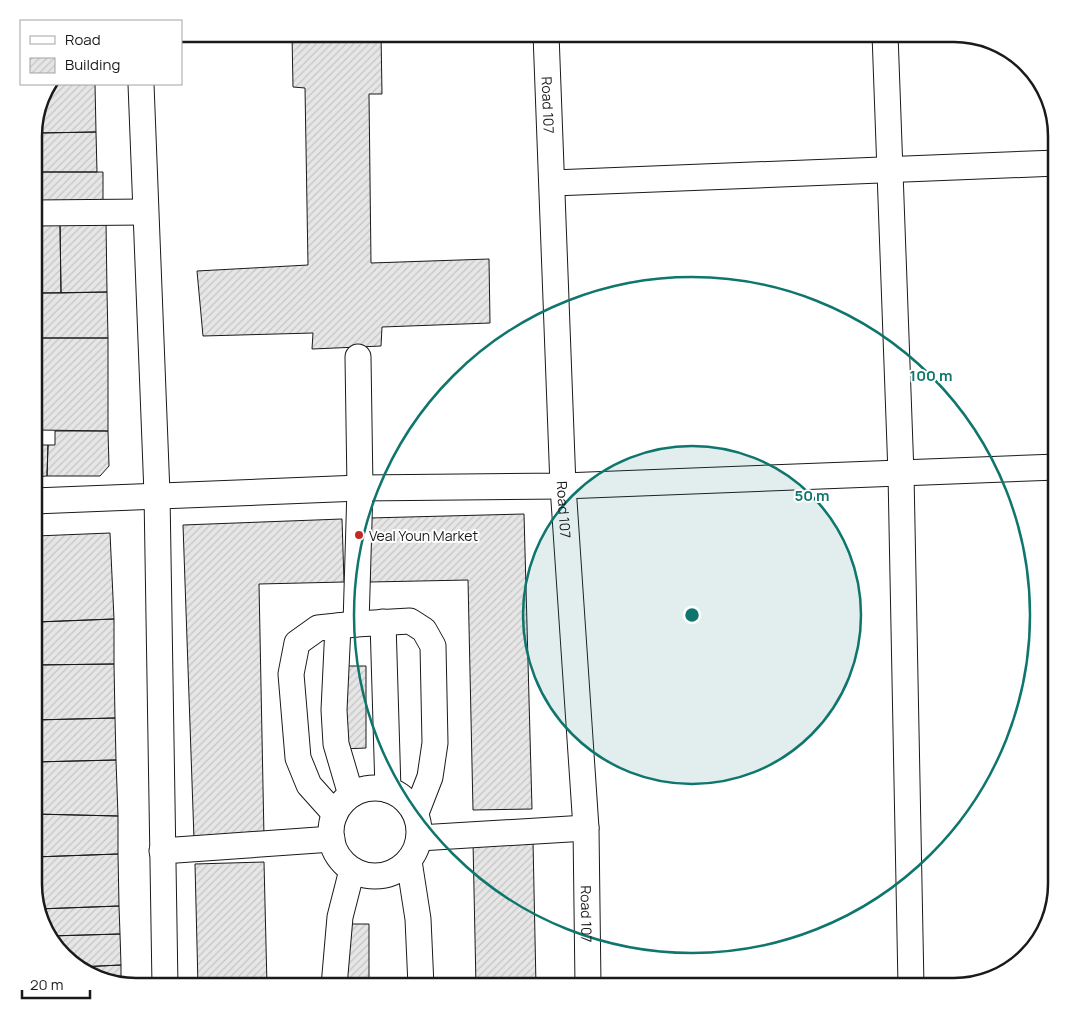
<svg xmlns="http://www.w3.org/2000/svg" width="1091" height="1020" font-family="Manrope,sans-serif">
  <defs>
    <pattern id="building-hatch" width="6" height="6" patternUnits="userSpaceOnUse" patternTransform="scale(1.25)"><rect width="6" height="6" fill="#e6e6e6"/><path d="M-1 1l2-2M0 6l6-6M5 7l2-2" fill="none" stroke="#c5c5c5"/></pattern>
  </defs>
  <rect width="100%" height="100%" fill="#fff"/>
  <path fill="url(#building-hatch)" stroke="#1a1a1a" d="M292,34H381L382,94H369L371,263L489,259L490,323L382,327L381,346L312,349L313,333L203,336L197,271L308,265L305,88L293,87Z
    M50,84H95L96,132L42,133L40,121H36L44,91Z
    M96,132L97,172H34V133Z
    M34,172H103V203L34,204Z
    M34,221L60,222L61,293H34Z
    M60,222H106L107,292L61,293Z
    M107,292L108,338H37L38,293Z
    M37,338H108V431L37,430Z
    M55,431H108L109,466L100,476H47L48,445H55Z
    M34,434H39V445H48L47,476L34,477Z
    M524,514L532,809L473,810L468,580L370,582L369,518Z
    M342,519L344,582L259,584L264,837L194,839L183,525Z
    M110,533L114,619L39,622L36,536Z
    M114,619V664L34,665V622Z
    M114,664L115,718L34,720V665Z
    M342,666H366V748L343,749Z
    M115,718L116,760L34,762V720Z
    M116,760L118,816L34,814V762Z
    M34,814L118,816V854L34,857Z
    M533,841L536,986H476L473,842Z
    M118,854L119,906L38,909L34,890V857Z
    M264,862L267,986H198L195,864Z
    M119,906L120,934L50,936L42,923L38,909Z
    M347,924H369V986H347Z
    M120,934L121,965L79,967L63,956L50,936Z
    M121,965V983L97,978L79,967Z"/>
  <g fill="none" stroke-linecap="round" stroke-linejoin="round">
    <g stroke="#1a1a1a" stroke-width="27">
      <g id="minor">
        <path id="s1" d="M546,34L563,486L586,828L588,986"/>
        <path d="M885,34L901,474L911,986"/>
        <path d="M141,84L157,494L165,986"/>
        <path d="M553,183L1057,163"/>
        <path d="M34,213L145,212"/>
        <path d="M34,501L360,488L563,486L1057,467"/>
        <path d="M383,622L388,790"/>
        <path d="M356,624L360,488L358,357"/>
        <path d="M338,626L334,710L336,744L351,795"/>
        <circle cx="375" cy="832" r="44"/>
        <path d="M335,814L309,785L298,758L291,674L297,643L318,628L356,624L410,621L424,630L433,646L435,743L430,777L416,813"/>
        <path d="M419,838L586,828"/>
        <path d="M162,851L332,839"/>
        <path d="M409,861L418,919L421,986"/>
        <path d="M334,986L340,917L352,870"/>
      </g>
    </g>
    <use href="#minor" stroke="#fff" stroke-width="25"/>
  </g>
  <circle cx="692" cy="615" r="169" fill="#0f766e" fill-opacity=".12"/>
  <g fill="none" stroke="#0f766e" stroke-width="2.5">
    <circle cx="692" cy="615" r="169"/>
    <circle cx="692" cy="615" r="338"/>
  </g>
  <circle fill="#c62828" stroke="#fff" stroke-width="2" cx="359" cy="535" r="5"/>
  <g text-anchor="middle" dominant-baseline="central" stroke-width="4" stroke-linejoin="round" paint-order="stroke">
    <g font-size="14" fill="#1a1a1a" stroke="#fff">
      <text stroke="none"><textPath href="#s1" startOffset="71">Road 107</textPath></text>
      <text stroke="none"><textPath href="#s1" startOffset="476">Road 107</textPath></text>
      <text stroke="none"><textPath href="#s1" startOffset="881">Road 107</textPath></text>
    </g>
    <g font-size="14" fill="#1a1a1a" stroke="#fff" text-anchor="start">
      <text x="369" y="535">Veal Youn Market</text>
    </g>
  </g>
  <path d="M0 0H1091V1020H0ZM136 42H954A94 94 0 0 1 1048 136V884A94 94 0 0 1 954 978H136A94 94 0 0 1 42 884V136A94 94 0 0 1 136 42Z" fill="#fff" fill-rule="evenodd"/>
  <path fill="none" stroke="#1a1a1a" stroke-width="2.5" d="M136 42H954A94 94 0 0 1 1048 136V884A94 94 0 0 1 954 978H136A94 94 0 0 1 42 884V136A94 94 0 0 1 136 42Z"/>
  <circle cx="692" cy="615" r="8" fill="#0f766e" stroke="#fff" stroke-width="2.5"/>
  <g font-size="15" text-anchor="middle" font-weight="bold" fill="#0f766e" stroke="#fff" stroke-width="4" stroke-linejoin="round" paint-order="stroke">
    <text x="931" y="381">100 m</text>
    <text x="812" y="501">50 m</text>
  </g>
  <rect x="20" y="20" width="162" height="65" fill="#ffffff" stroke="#a3a3a3"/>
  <rect x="30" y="36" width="25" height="8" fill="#ffffff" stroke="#a3a3a3"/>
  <text x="65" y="45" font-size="15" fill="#1a1a1a">Road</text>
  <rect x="30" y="58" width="25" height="15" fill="url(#building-hatch)" stroke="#a3a3a3"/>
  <text x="65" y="70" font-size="15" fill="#1a1a1a">Building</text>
  <path d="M22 990v8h68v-8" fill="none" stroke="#1a1a1a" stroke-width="2.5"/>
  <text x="30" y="990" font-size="15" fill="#1a1a1a" stroke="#ffffff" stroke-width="4" paint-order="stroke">20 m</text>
</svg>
